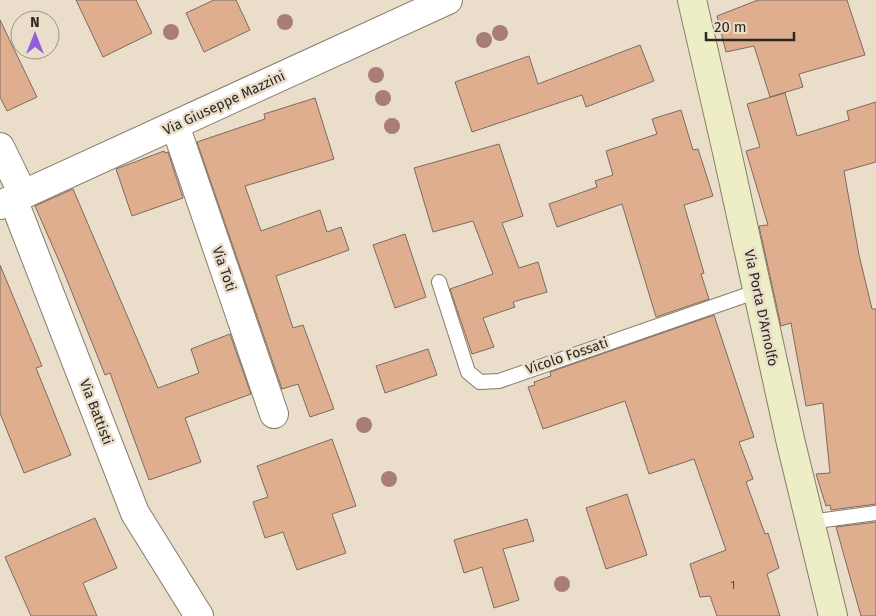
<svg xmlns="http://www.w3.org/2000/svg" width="876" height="616" font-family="'Fira Sans',sans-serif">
  <rect width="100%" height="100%" fill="#eadecb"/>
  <path fill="#deae8f" stroke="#7d6b60" d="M76,0H136L152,33L103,57Z
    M214,0H236L250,30L204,52L186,13Z
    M758,0H847L865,55L799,74L803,87L770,97L754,46L726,52L717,16Z
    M0,20L37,97L7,111L0,97Z
    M640,45L654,81L586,107L582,95L472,132L455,82L529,56L538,84Z
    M785,93L797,136L849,120L847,111L876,102V162L844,171L859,255L872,309H876V504L831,510L830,505L826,506L816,474L830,473L823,403L806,406L791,323L781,326L759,226L768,225L746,151L760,147L747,104Z
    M315,98L334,159L245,186L261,231L320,210L327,232L341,227L349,250L276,276L293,328L303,325L334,409L310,417L298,384L282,389L197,142L265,119L264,114Z
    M681,110L693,150L698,149L713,196L684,205L704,273L701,274L709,299L656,317L622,204L557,227L549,204L597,187L595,181L613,175L606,151L657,134L652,119Z
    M499,144L523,216L502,223L519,268L538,262L547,292L513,302L515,307L483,318L494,347L472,354L450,289L493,274L473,221L433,232L414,168Z
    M164,151L165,153L168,152L183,198L132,216L116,169Z
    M73,189L158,388L199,373L191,349L230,334L251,394L185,418L201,462L149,480L110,373L105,375L63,270L35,206Z
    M405,234L426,297L395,308L373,245Z
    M0,265L42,366L36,368L71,455L24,473L0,413Z
    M714,315L754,437L739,442L753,479L746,482L765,534L768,533L779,568L767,574L780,616H717L710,596L700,597L690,564L726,550L694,459L649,474L625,401L543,429L528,387L535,385L534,382L551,376L550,372Z
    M428,349L437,375L385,393L376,366Z
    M332,439L356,506L332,514L346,553L297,570L283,532L265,538L253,502L268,497L257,466Z
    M627,494L647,555L606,569L586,508Z
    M95,518L117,568L83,583L97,616H31L5,557Z
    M527,519L534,541L503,549L519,600L494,608L482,567L464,573L454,540Z
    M876,522V616H861L836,527Z"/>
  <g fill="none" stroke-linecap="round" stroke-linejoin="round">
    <g stroke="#867c6a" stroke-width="16">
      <path id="lane" d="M439,282L468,372L480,382L499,381L758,291
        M810,522L876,513"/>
    </g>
    <g stroke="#867c6a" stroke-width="30">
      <path id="street" d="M175,125L274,414
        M0,147L23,194
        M13,199L135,513L199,616
        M0,205L448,0"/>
    </g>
    <g stroke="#867c6a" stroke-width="30">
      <path id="secondary" d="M692,0L727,152L790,439L833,616"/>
    </g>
    <use href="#lane" stroke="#fff" stroke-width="14"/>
    <use href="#street" stroke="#fff" stroke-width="28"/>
    <use href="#secondary" stroke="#edeec5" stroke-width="28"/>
  </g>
  <g fill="#aa7d74">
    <circle cx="285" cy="22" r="8"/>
    <circle cx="171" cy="32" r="8"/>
    <circle cx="500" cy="33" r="8"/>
    <circle cx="484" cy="40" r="8"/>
    <circle cx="376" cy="75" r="8"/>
    <circle cx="383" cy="98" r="8"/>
    <circle cx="392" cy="126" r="8"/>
    <circle cx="364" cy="425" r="8"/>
    <circle cx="389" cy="479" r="8"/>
    <circle cx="562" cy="584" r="8"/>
  </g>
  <g text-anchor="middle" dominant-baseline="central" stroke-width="5" stroke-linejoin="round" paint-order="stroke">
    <g font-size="11" fill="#594a3c">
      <text x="733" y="585">1</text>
    </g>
    <g font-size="14" fill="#2d2821" stroke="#eadecb">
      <text transform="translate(224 103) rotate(-25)">Via Giuseppe Mazzini</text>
      <text transform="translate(224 269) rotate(71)">Via Toti</text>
      <text transform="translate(761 308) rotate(78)">Via Porta D'Arnolfo</text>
      <text transform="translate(567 356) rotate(-19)">Vicolo Fossati</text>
      <text transform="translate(96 412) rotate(69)">Via Battisti</text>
    </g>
  </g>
  <g transform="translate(35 35)"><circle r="24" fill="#eadecb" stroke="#9e9587"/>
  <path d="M0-4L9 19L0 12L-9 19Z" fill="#8f5ed8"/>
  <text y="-8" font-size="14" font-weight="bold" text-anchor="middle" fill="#2d2821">N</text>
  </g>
  <path d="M706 32v8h88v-8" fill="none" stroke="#2d2821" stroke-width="2.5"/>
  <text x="714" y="32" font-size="15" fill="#2d2821" stroke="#eadecb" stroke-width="4" paint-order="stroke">20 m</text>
</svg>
